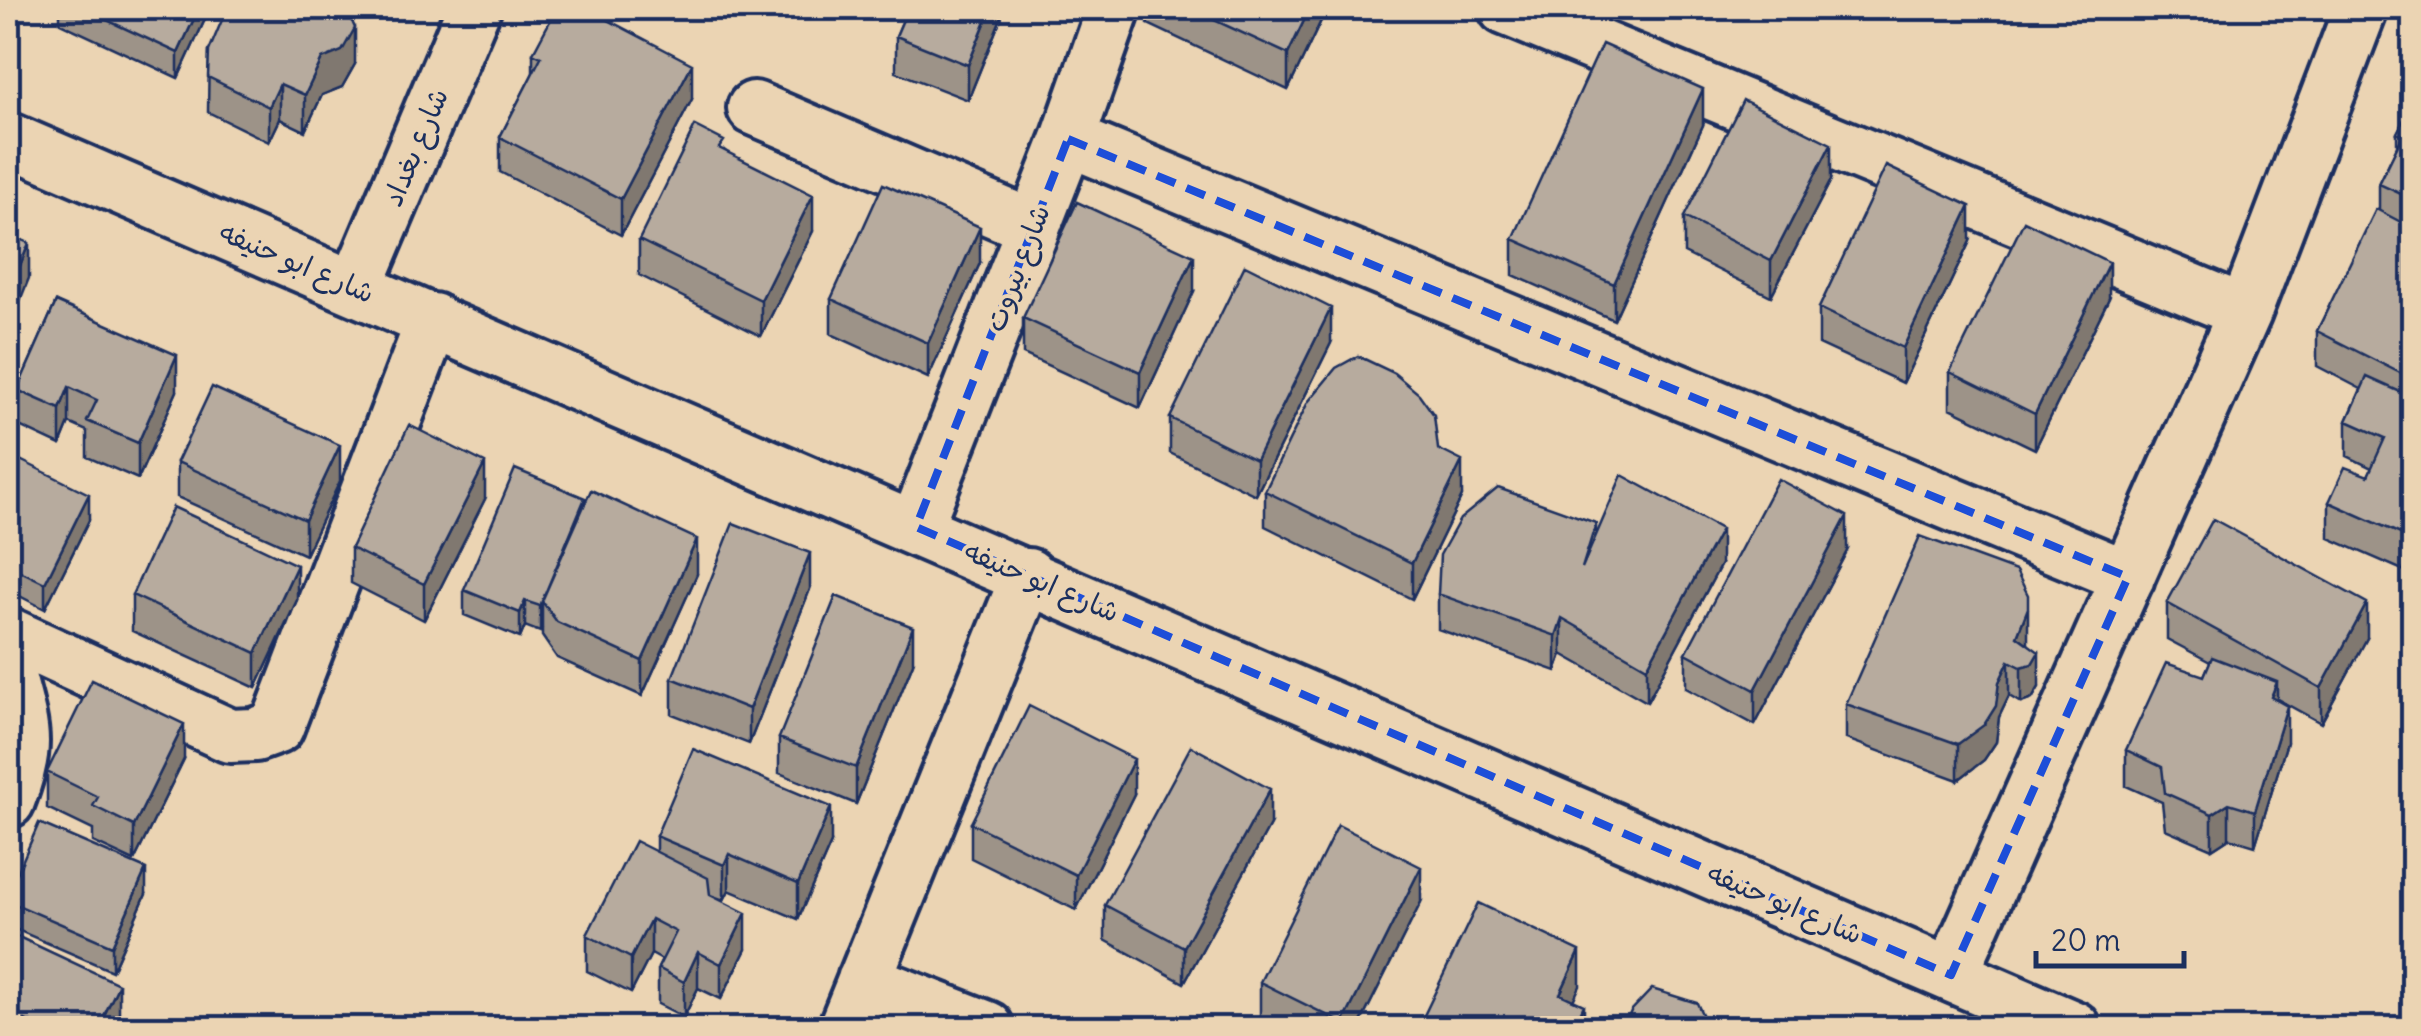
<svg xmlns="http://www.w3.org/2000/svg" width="2421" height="1036" font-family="Delius,'Playpen Sans Arabic',sans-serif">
  <rect width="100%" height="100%" fill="#ebd4b3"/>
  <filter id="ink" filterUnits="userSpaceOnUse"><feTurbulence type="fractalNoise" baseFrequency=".01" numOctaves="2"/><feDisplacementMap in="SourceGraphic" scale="20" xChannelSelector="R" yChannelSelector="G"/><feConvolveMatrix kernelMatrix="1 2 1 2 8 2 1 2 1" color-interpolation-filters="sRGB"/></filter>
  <g filter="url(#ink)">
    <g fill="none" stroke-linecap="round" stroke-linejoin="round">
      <g stroke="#1b2f5e" stroke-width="60">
        <path id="street" d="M1505,8L2245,312
          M754,108L1033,227
          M8,139L2074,1028
          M1068,139L2128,577
          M356,287L474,8
          M916,527L1068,139L1114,8
          M8,634L230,736L255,735L277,727L433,320
          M8,673C23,730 30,744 8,801
          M1951,975L2245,312L2361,8
          M864,980L987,1028
          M845,1028L1028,575"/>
      </g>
      <use href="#street" stroke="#ebd4b3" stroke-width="52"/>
    </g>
    <path fill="#9d9388" stroke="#1b2f5e" stroke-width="2.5" d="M60,8H207V15L178,78L60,23Z
      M844,8H875L871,19Z
      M908,8H1005L968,100L896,72V36Z
      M1148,8H1327L1288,90L1148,24Z
      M209,51L355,64L342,87L322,95L305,131L280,119L269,142L208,112Z
      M533,53L692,99L621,235L500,172V137L533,73Z
      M2414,100V575L2329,538V502L2368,476L2372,468L2347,456V421L2361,389L2317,366V331L2379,211V184L2397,146V133Z
      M1703,125L1614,320L1513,275V239Z
      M724,150L813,231L761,336L639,275V240Z
      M1831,180L1771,296L1684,253V217Z
      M1970,241L1903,383L1819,344V308Z
      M980,263L928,378L831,334V299Z
      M1194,291L1140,408L1023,354V318Z
      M2109,298L2035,449L1950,408V372Z
      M56,302L177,391L138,479L87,457V431L69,423L60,445L17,425V390Z
      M1331,343L1256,495L1170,453V418Z
      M1438,449L1462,496L1412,599L1265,526V491Z
      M8,454L89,520L45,609L8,590Z
      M177,462L340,481L305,555L177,497Z
      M485,499L424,620L351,583V548Z
      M585,504L697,574L642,696L557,658L542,636V628L540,632L525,626L520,638L464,615V590Z
      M1596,535L1721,564L1647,702L1562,654L1556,671L1438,629V594Z
      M1847,551L1755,725L1686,688V653Z
      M810,589L749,744L672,714V678Z
      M132,595L297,600L256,688L132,631Z
      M2167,603L2367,638L2321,723L2277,699L2287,742L2255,846L2229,838L2212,849L2165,829L2162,802L2126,786V750L2204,676L2210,662L2167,639Z
      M2028,644L2039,687L2032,699L2021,703L2009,696L1999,717L1996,742L1984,760L1958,780L1846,739V704Z
      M913,663L856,804L779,773V738Z
      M184,759L134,861L93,842V830L47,808V772Z
      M1134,794L1076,910L971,858V823Z
      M1270,825L1184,983L1105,940V905Z
      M656,836L831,843L798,919L729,890L724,900L710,895L746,949L721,999L698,988L684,1017L658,1004V968L662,960L651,954L631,993L587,971V935L656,852Z
      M8,894H146L112,971L8,926Z
      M1421,902L1358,1028H1282L1260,1018V982Z
      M8,932L119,1019L115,1028H8Z"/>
    <path fill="#80786f" stroke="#1b2f5e" stroke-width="2.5" d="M199,8H207V15L178,78V53Z
      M991,8H1005L968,100V65Z
      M1310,8H1327L1288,90V54Z
      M355,28V64L342,87L322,95L305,131V95L322,59Z
      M692,64V99L621,235V199Z
      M280,84V119L269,142V107Z
      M1703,89V125L1614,320V284Z
      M1831,144V180L1771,296V261Z
      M813,195V231L761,336V300Z
      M1970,206V241L1903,383V348Z
      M980,227V263L928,378V343Z
      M29,243V278L8,331V295Z
      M1194,256V291L1140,408V372Z
      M2109,262V298L2035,449V414Z
      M1331,308V343L1256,495V460Z
      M177,355V391L138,479V443Z
      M69,387V423L60,445V409Z
      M340,445V481L305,555V520Z
      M1462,461V496L1412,599V563Z
      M485,463V499L424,620V584Z
      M89,494V520L45,609V583Z
      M1847,516V551L1755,725V690Z
      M1596,523V559L1582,568Z
      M1721,529V564L1647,702V667Z
      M697,539V574L642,696V661Z
      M810,553V589L749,744V709Z
      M297,565V600L256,688V653Z
      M525,601V626L520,638V613Z
      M542,602V628L540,632V606Z
      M2367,603V638L2321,723V688Z
      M2028,608V644L2017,636Z
      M1562,618V654L1556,671V636Z
      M913,627V663L856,804V768Z
      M2039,652V687L2032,699L2021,703V667Z
      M2009,661V696L1999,717L1996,742L1984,760L1958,780V744L1999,682Z
      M2277,682V717L2271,697Z
      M2287,706V742L2255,846V811Z
      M184,724V759L134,861V826Z
      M1134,759V794L1076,910V875Z
      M1270,789V825L1184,983V947Z
      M2229,803V838L2212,849V814Z
      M831,807V843L798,919V884Z
      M729,854V890L724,900V865Z
      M1421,867V902L1358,1028H1343V1023Z
      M146,869V894L112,971V946Z
      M746,913V949L721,999V964Z
      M651,919V954L631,993V958Z
      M1580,951V986L1560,1028V994Z
      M698,952V988L684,1017V982Z
      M119,984V1019L115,1028H98Z
      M1584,1005V1028H1573Z"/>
    <path fill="#b7ab9e" stroke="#1b2f5e" stroke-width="2.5" d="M81,8H199L178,53Z
      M227,8H346L355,28L342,51L322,59L305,95L280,84L269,107L208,77L209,51Z
      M557,8H585L692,64L621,199L500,137L541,57L533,53Z
      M908,8H991L968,65L896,36Z
      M1188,8H1310L1288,54Z
      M1602,44L1703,89L1614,284L1513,239Z
      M1743,100L1831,144L1771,261L1684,217Z
      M2414,100V200L2379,184L2403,135L2397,133Z
      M695,126L724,141L719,148L813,195L761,300L639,240Z
      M1886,166L1970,206L1903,348L1819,308Z
      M883,184L980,227L928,343L831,299Z
      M1077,202L1194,256L1140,372L1023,318Z
      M2376,209L2414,229V380L2317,331Z
      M2024,221L2109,262L2035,414L1950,372Z
      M8,234L29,243L8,295Z
      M1245,265L1331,308L1256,460L1170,418Z
      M56,302L177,355L138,443L87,421L97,400L69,387L60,409L17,390Z
      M1358,356L1394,373L1419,394L1434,415L1438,449L1462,461L1412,563L1265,491L1308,402L1336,368Z
      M2367,377L2414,398V540L2329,502L2345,467L2368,476L2385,438L2347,421Z
      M212,387L340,445L305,520L177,462Z
      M409,425L485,463L424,584L351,548Z
      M8,454L89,494L45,583L8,565Z
      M515,469L585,498L540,606L525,601L520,613L464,590Z
      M1622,475L1721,529L1647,667L1562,618L1556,636L1438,594L1440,555L1460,519L1498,488L1596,523L1582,568Z
      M1778,479L1847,516L1755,690L1686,653Z
      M591,490L697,539L642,661L557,622L542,601Z
      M173,507L297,565L256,653L132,595Z
      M2213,519L2367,603L2321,688L2167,603Z
      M733,523L810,553L749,709L672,678Z
      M1920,536L2016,571L2028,595V608L2017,636L2039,652L2032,664L2021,667L2009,661L1999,682L1996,706L1984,725L1958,744L1846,704Z
      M836,596L913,627L856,768L779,738Z
      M2212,657L2277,682L2271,697L2287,706L2255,811L2229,803L2212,814L2165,793L2162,767L2126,750L2166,663L2204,676Z
      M92,680L184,724L134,826L93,806L98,797L47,772Z
      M1029,706L1134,759L1076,875L971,823Z
      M1191,746L1270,789L1184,947L1105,905Z
      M693,749L831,807L798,884L729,854L724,865L656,836Z
      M39,823L146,869L112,946L8,901V894Z
      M1338,825L1421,867L1343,1023L1260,982Z
      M635,841L708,878L710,895L746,913L721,964L698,952L684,982L658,968L676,932L651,919L631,958L587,935Z
      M1478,903L1580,951L1560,994L1584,1005L1573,1028H1418Z
      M8,932L119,984L98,1028H42L25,1020L21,1028H8Z
      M1652,989L1697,1003L1707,1025L1718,1028H1624L1631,1011Z"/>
  </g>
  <path fill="none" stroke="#1d4ed8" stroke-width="8" stroke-dasharray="20 12" stroke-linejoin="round" d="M1068,139L2128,577L1951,975L916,527Z"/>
  <g text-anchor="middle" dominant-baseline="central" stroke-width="8" stroke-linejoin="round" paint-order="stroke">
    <g font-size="28" fill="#1b2f5e" stroke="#ebd4b3">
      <text transform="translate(415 147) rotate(-67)">شارع بغداد</text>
      <text transform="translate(297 262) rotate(23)">شارع ابو حنيفه</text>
      <text transform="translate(1017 268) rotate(-69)">شارع بيروت</text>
      <text transform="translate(1042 581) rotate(23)">شارع ابو حنيفه</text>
      <text transform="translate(1785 903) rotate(23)">شارع ابو حنيفه</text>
    </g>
  </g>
  <rect width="2421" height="1036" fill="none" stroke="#ebd4b3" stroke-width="40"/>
  <rect x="20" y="20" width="2381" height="996" fill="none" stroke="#1b2f5e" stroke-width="4" filter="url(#ink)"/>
  <path d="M2036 951v15h148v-15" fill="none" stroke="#1b2f5e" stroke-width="5"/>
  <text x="2051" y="951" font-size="30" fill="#1b2f5e" stroke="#ebd4b3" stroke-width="8" paint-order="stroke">20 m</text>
</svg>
